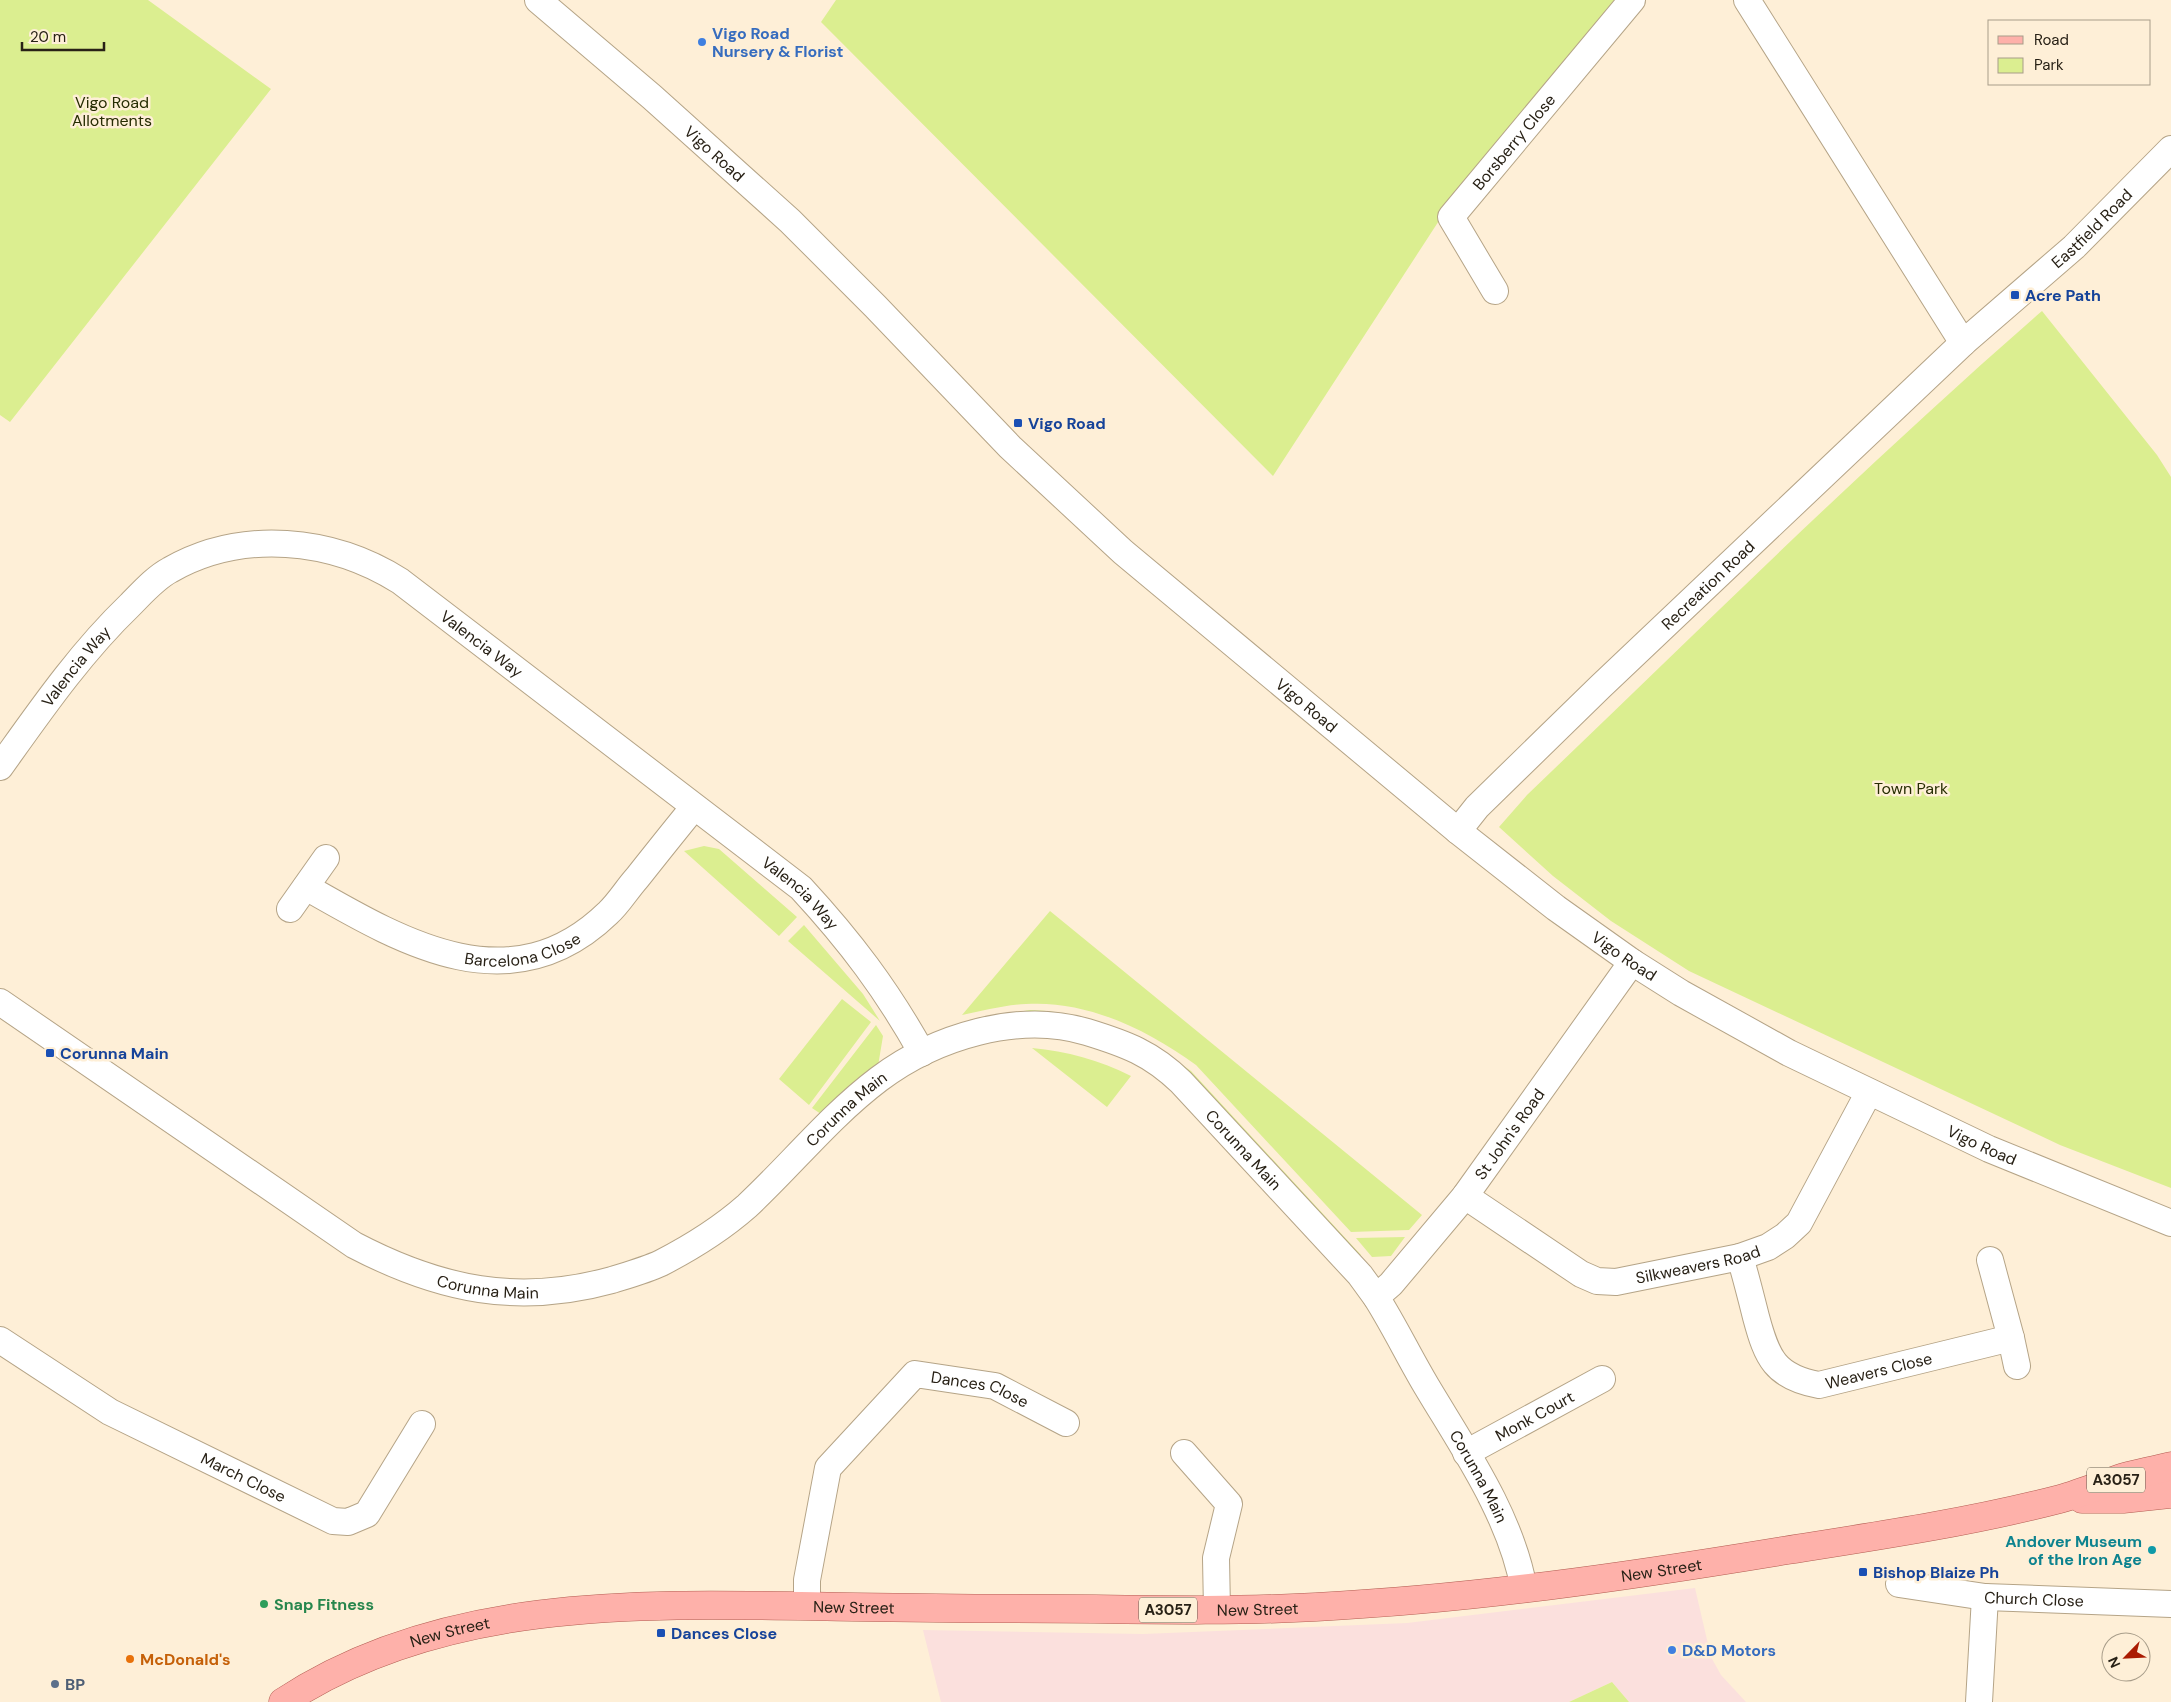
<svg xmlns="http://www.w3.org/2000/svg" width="2171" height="1702" font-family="'DM Sans',sans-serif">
  <rect width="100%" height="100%" fill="#feefd7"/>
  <path fill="#fbe0dd" d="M1695,1588L1711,1657L1721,1675L1746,1702H1629L1612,1682L1569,1702H941L923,1630L1143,1634L1407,1623Z"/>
  <path fill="#dbee90" d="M0,0H148L271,89L10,422L0,415Z
    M836,0H1618L1444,213L1273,476L821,22Z
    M2042,311L2157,455L2171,477V1188L2060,1145L1689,971L1611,921L1553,876L1499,827L1527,795C1697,632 1865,465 2042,311Z
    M704,846L719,849L797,917L779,936L684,851Z
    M1050,911L1422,1215L1409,1230L1351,1232L1196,1065C1148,1030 1087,1000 1026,1004C1004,1005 983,1011 962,1015Z
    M804,925L863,994L880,1021L788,941Z
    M842,999L871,1022L809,1105L779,1079Z
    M1030,1010C1090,1012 1143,1035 1191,1071L1361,1255H1358L1164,1056L969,1024V1020Z
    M876,1025L883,1036L878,1066L821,1114L812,1108Z
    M1032,1048C1067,1051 1099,1060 1131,1076L1107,1107Z
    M1405,1237L1391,1256L1372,1257L1356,1238Z
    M1612,1682L1629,1702H1569Z"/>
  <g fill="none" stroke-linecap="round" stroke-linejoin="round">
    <g stroke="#b5a487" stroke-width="28">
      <g id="minor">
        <path id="s1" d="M538,0L652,97L790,221L875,306L1010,447L1123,552L1458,831L1556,908L1632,962L1681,993L1789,1053L1989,1149L2171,1223"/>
        <path d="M1747,0L1963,343"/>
        <path id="s2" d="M1495,291L1451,217L1632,0"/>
        <path id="s3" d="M0,767C40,711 80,653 130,605C142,593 155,578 170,570C242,529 332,538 400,581L801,888C850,941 887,990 922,1053"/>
        <path id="s4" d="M1458,831L1477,807L1600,687L1963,343L2074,247L2171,149"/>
        <path id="s5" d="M306,887C402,942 511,1007 608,913C619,903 627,889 637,878C656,854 675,830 694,807"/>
        <path d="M290,909L326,858"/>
        <path id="s6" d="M0,1002L354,1245C440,1290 518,1306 612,1280C628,1275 646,1270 661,1263C690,1248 722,1228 747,1206C791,1165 830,1116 879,1079C935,1037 1018,1011 1087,1032C1126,1044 1151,1053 1181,1082L1360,1275L1376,1297C1395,1327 1409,1357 1427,1387C1464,1449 1511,1516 1524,1589"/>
        <path id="s7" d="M1465,1196L1581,1274L1597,1281L1616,1282L1740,1257L1768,1247L1785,1236L1799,1223L1869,1092"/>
        <path id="s8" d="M1740,1257C1746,1277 1751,1297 1756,1317C1767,1358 1775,1377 1819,1385L2011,1338L1990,1260"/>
        <path id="s9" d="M1376,1297L1391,1284L1465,1196L1632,962"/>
        <path d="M2011,1338L2017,1366"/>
        <path id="s10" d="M0,1340L110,1412L333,1521L348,1522L367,1514L422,1424"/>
        <path d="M1184,1453L1229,1504L1216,1558L1217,1610"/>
        <path id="s11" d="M1466,1453L1602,1379"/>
        <path id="s12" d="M1899,1584L1985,1597L2171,1604"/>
        <path id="s13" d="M807,1606V1580L828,1468L915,1374L995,1386L1066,1423"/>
        <path d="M1979,1702L1985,1597"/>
      </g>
    </g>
    <g stroke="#b35d52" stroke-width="29">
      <g id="primary">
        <path d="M2082,1499H2123L2171,1494"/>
        <path id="s14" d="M283,1702C449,1592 662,1604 853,1607C934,1608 1014,1609 1095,1609C1168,1610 1243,1611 1316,1607C1471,1599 1624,1577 1776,1552C1871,1537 1967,1523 2060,1499C2082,1493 2103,1484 2124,1477C2140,1473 2155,1470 2171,1466"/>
      </g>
    </g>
    <use href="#minor" stroke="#fff" stroke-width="26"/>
    <use href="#primary" stroke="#feb1aa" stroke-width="28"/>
  </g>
  <g fill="#3f7fe0" stroke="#feefd7" stroke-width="2">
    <circle cx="702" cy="42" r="5"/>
    <circle cx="1672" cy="1650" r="5"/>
  </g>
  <g fill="#1a4fb4" stroke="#feefd7" stroke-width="2">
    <rect x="2010" y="290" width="10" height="10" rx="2.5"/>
    <rect x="1013" y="418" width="10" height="10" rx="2.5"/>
    <rect x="45" y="1048" width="10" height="10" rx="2.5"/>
    <rect x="1858" y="1567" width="10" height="10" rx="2.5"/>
    <rect x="656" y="1628" width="10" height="10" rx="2.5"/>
  </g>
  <circle fill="#0f9aa8" stroke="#feefd7" stroke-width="2" cx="2152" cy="1550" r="5"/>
  <circle fill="#2e9e5b" stroke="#feefd7" stroke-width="2" cx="264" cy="1604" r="5"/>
  <circle fill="#e8710a" stroke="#feefd7" stroke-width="2" cx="130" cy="1659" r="5"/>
  <circle fill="#5c6f8a" stroke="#feefd7" stroke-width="2" cx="55" cy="1684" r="5"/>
  <g text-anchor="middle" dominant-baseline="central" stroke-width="5" stroke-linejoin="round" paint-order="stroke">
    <g fill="#feefd7" stroke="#685f50" stroke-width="1">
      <rect x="2087" y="1467.5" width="58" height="25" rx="4"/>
      <rect x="1139" y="1597.5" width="58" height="25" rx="4"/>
    </g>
    <g font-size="15" font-weight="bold" fill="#282116">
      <text x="2116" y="1480">A3057</text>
      <text x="1168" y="1610">A3057</text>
    </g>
    <g font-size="16" font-weight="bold" fill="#366cbe" stroke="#feefd7" text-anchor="start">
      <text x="712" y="33">Vigo Road<tspan x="712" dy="18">Nursery &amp; Florist</tspan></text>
      <text x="1682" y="1650">D&amp;D Motors</text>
    </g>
    <g font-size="16" fill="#272d03" stroke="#feefd7">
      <text x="112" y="102">Vigo Road<tspan x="112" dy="18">Allotments</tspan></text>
      <text x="1911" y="788">Town Park</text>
    </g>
    <g font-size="16" fill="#282116" stroke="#feefd7">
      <text stroke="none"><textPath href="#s2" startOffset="184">Borsberry Close</textPath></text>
      <text stroke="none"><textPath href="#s1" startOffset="234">Vigo Road</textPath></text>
      <text stroke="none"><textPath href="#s4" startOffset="875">Eastfield Road</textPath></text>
      <text stroke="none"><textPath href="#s4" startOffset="351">Recreation Road</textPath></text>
      <text stroke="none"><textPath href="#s3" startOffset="606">Valencia Way</textPath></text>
      <text stroke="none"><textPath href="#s3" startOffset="126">Valencia Way</textPath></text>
      <text stroke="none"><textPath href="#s1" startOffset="1044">Vigo Road</textPath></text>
      <text stroke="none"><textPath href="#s3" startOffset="1011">Valencia Way</textPath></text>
      <text stroke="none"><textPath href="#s5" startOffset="234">Barcelona Close</textPath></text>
      <text stroke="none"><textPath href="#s1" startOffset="1449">Vigo Road</textPath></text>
      <text stroke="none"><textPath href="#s6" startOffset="991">Corunna Main</textPath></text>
      <text stroke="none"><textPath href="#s9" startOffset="211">St John's Road</textPath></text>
      <text stroke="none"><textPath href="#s1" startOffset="1854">Vigo Road</textPath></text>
      <text stroke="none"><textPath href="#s6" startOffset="1456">Corunna Main</textPath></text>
      <text stroke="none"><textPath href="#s7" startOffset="260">Silkweavers Road</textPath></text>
      <text stroke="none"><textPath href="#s6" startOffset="571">Corunna Main</textPath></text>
      <text stroke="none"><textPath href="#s8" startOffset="224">Weavers Close</textPath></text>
      <text stroke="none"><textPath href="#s13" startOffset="335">Dances Close</textPath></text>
      <text stroke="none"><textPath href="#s11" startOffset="78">Monk Court</textPath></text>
      <text stroke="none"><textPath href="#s10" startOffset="280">March Close</textPath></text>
      <text stroke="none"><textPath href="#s6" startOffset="1861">Corunna Main</textPath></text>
      <text stroke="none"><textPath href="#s14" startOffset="1398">New Street</textPath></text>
      <text stroke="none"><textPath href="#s12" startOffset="136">Church Close</textPath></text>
      <text stroke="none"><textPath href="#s14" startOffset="588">New Street</textPath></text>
      <text stroke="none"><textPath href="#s14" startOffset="992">New Street</textPath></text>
      <text stroke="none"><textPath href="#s14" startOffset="182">New Street</textPath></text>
    </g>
    <g font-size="16" font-weight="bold" fill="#164399" stroke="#feefd7" text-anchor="start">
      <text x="2025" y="295">Acre Path</text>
      <text x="1028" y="423">Vigo Road</text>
      <text x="60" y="1053">Corunna Main</text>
      <text x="1873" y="1572">Bishop Blaize Ph</text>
      <text x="671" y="1633">Dances Close</text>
    </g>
    <g font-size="16" font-weight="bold" fill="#0d838f" stroke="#feefd7" text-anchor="end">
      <text x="2142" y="1541">Andover Museum<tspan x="2142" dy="18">of the Iron Age</tspan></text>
    </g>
    <g font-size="16" font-weight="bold" fill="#27864d" stroke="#feefd7" text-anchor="start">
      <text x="274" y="1604">Snap Fitness</text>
    </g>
    <g font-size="16" font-weight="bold" fill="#c56008" stroke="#feefd7" text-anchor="start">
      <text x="140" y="1659">McDonald's</text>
    </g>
    <g font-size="16" font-weight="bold" fill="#4e5e75" stroke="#feefd7" text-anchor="start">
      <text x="65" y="1684">BP</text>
    </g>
  </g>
  <rect x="1988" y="20" width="162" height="65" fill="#feefd7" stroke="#a89d8a"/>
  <rect x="1998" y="36" width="25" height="8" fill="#feb1aa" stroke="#a89d8a"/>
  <text x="2034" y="45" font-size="15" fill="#282116">Road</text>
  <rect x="1998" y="58" width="25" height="15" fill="#dbee90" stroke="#a89d8a"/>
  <text x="2034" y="70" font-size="15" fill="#282116">Park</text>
  <g transform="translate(2126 1657) rotate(246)"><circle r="24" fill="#feefd7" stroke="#a89d8a"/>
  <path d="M0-4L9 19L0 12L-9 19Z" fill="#aa1b02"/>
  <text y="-8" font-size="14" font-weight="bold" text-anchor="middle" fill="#282116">N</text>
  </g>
  <path d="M22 42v8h82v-8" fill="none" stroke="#282116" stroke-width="2.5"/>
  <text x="30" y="42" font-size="15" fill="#282116" stroke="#feefd7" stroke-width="4" paint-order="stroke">20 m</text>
</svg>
